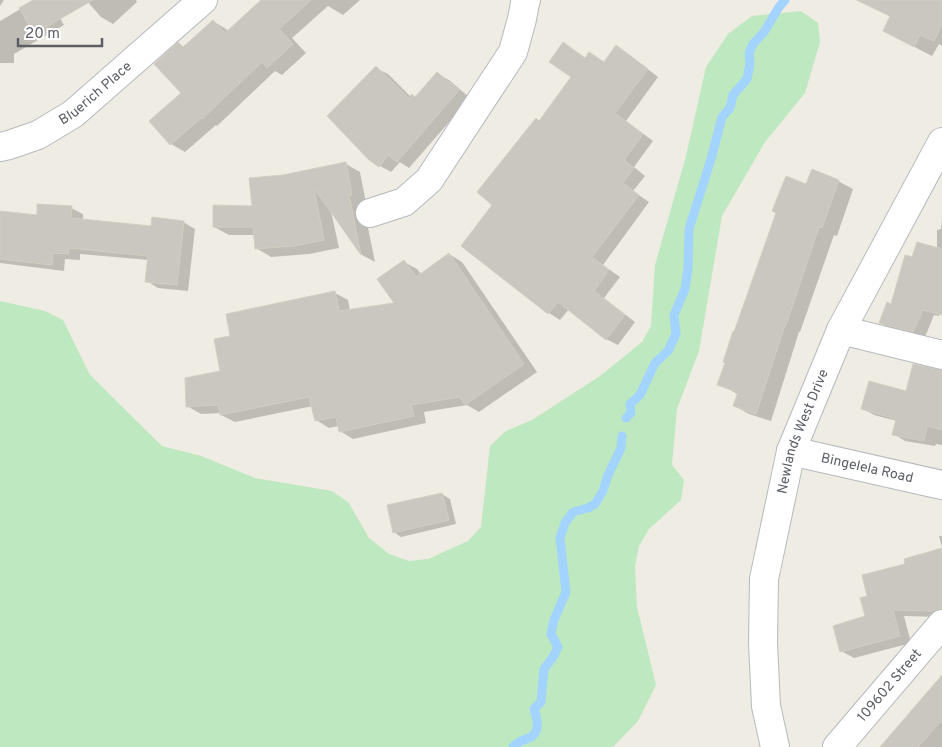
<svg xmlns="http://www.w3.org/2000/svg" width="942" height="747" font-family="Overpass,sans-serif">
  <rect width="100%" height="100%" fill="#efece3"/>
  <path fill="#bee8bf" d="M801,11L818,23L820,42L805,93L765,142L722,216L699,351L677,409L672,465L684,480L681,500L649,529L639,546L635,567L637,607L656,685L638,721L613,747H0V301L45,311L63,320L90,375L162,446L201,456L255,478L332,491L349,503L369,538L389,554L409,561L428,559L468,541L481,527L490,446L506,431L532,420L600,376L642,342L651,326L655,265L686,156L706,67L728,34L752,16Z"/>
  <path fill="#0003" d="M0,0H4L0,6Z
    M36,0H50L64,25L14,54V63H0V21Z
    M86,0H136L137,2L113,24L101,17Z
    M267,0H360L343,15L328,6L292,38L306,53L282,75L275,71L217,126L216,125L185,152L171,144L183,93L178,44L184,47L213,21L229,31Z
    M856,0H942V46L939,44L932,56L903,41L891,17Z
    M564,44L586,59L604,63L617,47L628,54L658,77L626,121L653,141L634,167L645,176L633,191L649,202L603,265L620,277L604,298L635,322L618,345L606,339L569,309L560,320L549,313L462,246L494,205L540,122L573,77Z
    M376,68L388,74L411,97L416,98L437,74L449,80L470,98L409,168L400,162L391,172L380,166Z
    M346,164L360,172L366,203H363L375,262L362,255L331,211L339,248L309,254L271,257L256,248L255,235H229L214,227L253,207L283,176Z
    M838,181L853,189L837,236L834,235L800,332H799L771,421L749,414L735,406L739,395L719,384L806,185Z
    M71,208L83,214V221L152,228L183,222L195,229L188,291L158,288L147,281L149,260L80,254V260L65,259L64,271L0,263V212L38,217Z
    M942,218V315H939V316L934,315L925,337L892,329L881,323L892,305L913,259L937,249V230L941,229Z
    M449,254L462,262L537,372L479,412L467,405L424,412L426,423L353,439L340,431L339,426L329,428L316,420L313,406L235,422L221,415V413L201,414L187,406L222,372L232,337L335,293L348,300L350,311L396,304L404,262L417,269L421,274Z
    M942,372V445L936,444L935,446L905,441L894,434L897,421L874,415L862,408L907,393Z
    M442,494L450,499L456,524L401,537L394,532Z
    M939,536H942V547Z
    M868,597H942V617L904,616L911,643L854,658L841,651L866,617Z
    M942,676V747H885Z"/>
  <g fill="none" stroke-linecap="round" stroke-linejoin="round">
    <path stroke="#a3d4ff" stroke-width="9" d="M626,418L631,413L630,404L640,395L655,363L668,351L676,334L674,315L685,289L688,269L689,229L711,159L722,117L730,108L733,95L747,79L750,64L749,53L753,44L764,32L779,7L785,0
      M513,747C517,742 521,741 526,739C541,735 538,721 534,709L541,702L544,669L553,657L558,647L551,634L554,620L566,592L560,538L565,523L573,512L588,508L595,504L603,491L608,475L621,448L622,436"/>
  </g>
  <path fill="#cac6c0" stroke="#d4cec1" d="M33,0H93L34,34L19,8Z
    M261,0H311L279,29L293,44L267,68L262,62L202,119L201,118L170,145L149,121L181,93L154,64L178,42L183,47L213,20L225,33Z
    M857,0H942V24L934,41L920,35L914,47L883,31L890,16Z
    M563,42L585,58L589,52L604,62L616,45L648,69L615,113L643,134L624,160L634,168L623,183L639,195L592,257L609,270L594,291L625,315L606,340L558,302L548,314L461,246L492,205L477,192L536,118L539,121L571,77L549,62Z
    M376,66L409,98L412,94L415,97L437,72L459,90L397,162L388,155L379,167L369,160L327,116Z
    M346,162L352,195H349L361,255L314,188L324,240L294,246L255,249L253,227H213V205L252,206L249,178L283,175Z
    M812,169L839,180L822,228L819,227L786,325H785L756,414L733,406L738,392L717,385L725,363L723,362L733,331L734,332L776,213L772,211L786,176L806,184Z
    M37,204L72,206L71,218L151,226L152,217L184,221L177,285L145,282L148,256L69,248L68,254L53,253L52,265L0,259V211L37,215Z
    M917,242L942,249V315L923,310L913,332L879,323L887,302L891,304L905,255L912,257Z
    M449,253L524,364L465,405L460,397L411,405L414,416L339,432L336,417L315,421L309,397L220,415L218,405L186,407L185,378L220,371L214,339L230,336L226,314L335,291L339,311L394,303L377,279L404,260L416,277Z
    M913,364L942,370V430L927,426L924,441L892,435L896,419L861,409L869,381L906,391Z
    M442,493L449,520L393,533L387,505Z
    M942,548V609H937L934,611L893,610L900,636L840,652L833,626L865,616L860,598L867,596L862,575L905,564L904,559Z
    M942,675V720L918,747H880Z"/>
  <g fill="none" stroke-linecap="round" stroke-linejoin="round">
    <g stroke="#b6b9be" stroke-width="30">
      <g id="minor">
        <path id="s1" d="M0,147L9,145L38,135L73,114L203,0"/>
        <path d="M370,213L404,202L429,180L513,52L522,19L525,3L526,0"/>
        <path d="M841,330L942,355"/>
        <path id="s2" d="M791,451L942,485"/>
        <path id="s3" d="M775,747L766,706L763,643L764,579L791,451L841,330L942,142"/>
        <path id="s4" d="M837,747L942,624"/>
      </g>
    </g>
    <use href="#minor" stroke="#fff" stroke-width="28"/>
  </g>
  <g text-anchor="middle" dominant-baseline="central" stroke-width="4" stroke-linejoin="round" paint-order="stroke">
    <g font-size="14" fill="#5b5f65" stroke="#fff">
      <text stroke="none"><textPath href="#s1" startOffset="111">Bluerich Place</textPath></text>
      <text stroke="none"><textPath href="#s3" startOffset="322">Newlands West Drive</textPath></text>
      <text stroke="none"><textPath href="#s2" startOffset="78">Bingelela Road</textPath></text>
      <text stroke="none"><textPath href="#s4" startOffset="81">109602 Street</textPath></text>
    </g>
  </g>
  <path d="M18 38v8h84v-8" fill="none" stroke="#5b5f65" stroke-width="2.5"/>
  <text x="25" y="38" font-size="15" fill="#5b5f65" stroke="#ffffff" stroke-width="4" paint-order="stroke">20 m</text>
</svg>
